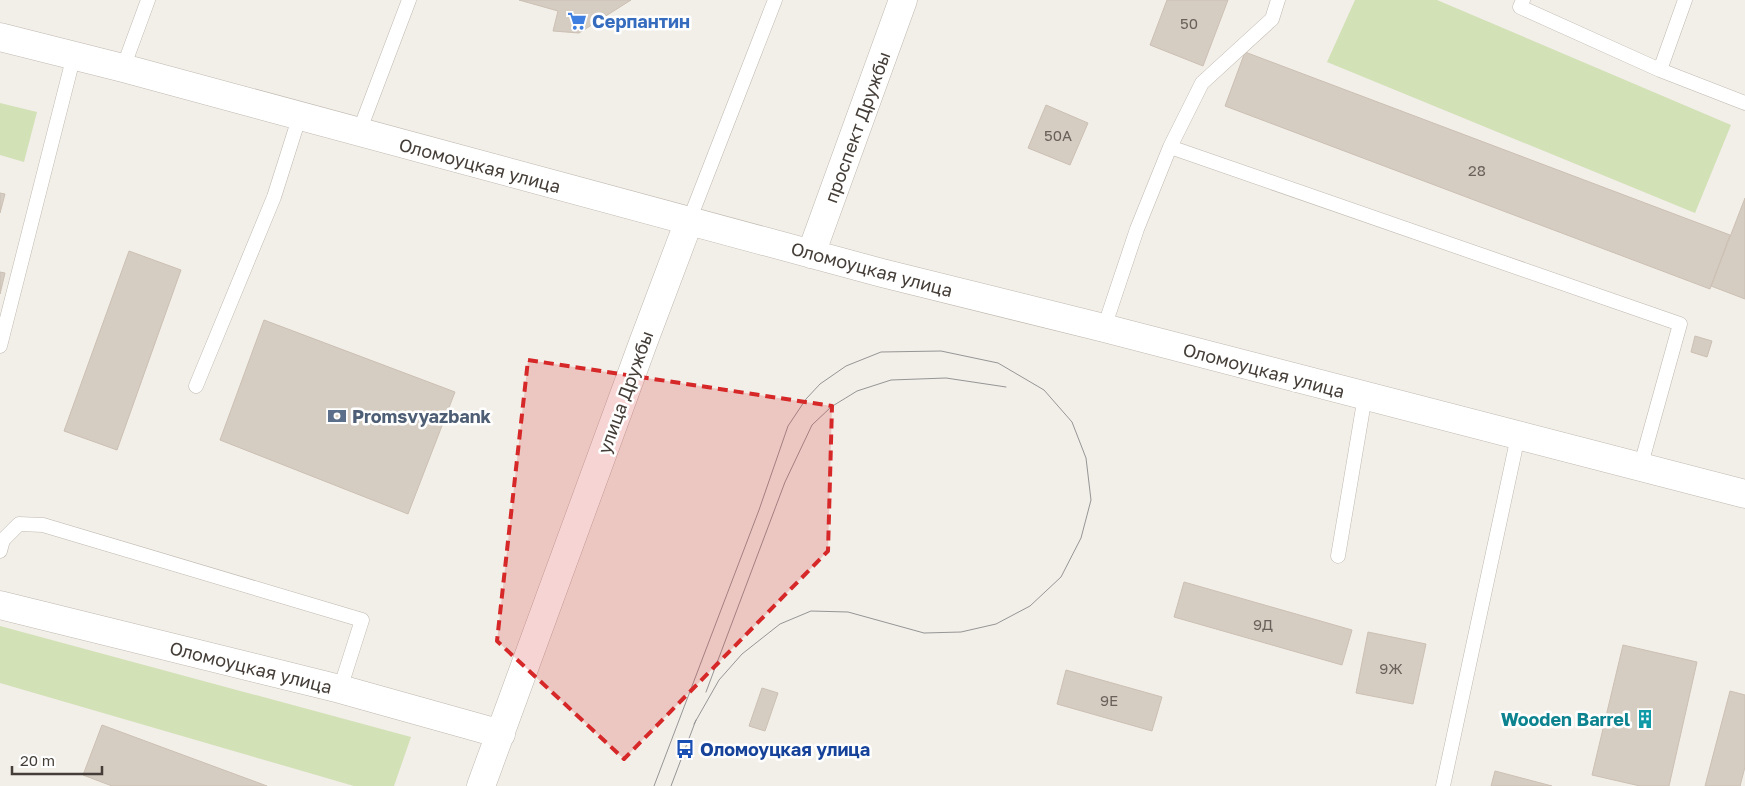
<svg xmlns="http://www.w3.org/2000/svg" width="1745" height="786" font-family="'Golos Text',sans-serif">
  <rect width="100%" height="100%" fill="#f2eee8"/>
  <path fill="#d2e1b6" d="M1355,0H1437L1731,125L1695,213L1327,62Z
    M0,103L37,112L24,162L0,155Z
    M0,626L411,737L394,786H354L0,683Z"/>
  <path fill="#d5ccc2" stroke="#ccc0b3" d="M519,0H631L579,33L553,31L558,11Z
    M1167,0H1228L1203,66L1150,45Z
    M1245,52L1730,235L1710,289L1225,106Z
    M1046,105L1088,123L1070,165L1028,148Z
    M0,193L5,194L0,213Z
    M1745,198V299L1711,286Z
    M129,251L181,270L117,450L64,431Z
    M0,272L5,273L0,294Z
    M264,320L455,392L408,514L220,440Z
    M1695,336L1712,341L1707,357L1691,352Z
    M1184,582L1352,630L1342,665L1174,617Z
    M1368,632L1426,644L1413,704L1356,693Z
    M1623,645L1697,662L1669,786H1640L1592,775Z
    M1066,670L1162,697L1152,731L1057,704Z
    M762,688L778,693L765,731L749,726Z
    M1730,691L1745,695V767L1740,786H1705Z
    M102,725L267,786H112L83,775Z
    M1495,771L1552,786H1491Z"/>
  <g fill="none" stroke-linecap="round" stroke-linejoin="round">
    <g stroke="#bfb8af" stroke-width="15">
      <path id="service" d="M1523,0L1520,7L1660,70L1745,103
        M123,68L148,0
        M1660,70L1685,0
        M359,132L409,0
        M1170,147L1680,324L1640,468
        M689,221L775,0
        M1104,328L1137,229L1170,147L1202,83L1272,19L1278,0
        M0,346L74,55
        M196,386L274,197L300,115
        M0,551L3,540L19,524L43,525L362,620L340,689
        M1338,556L1365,396
        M1443,786L1518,436"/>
    </g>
    <g stroke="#bfb8af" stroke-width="29">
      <path id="minor" d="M0,605L340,689L501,734
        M481,786L643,343L689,221"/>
    </g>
    <g stroke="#bfb8af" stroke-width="29">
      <path id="tertiary" d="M0,37L123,68L882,273L1104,328L1745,494
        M811,254L903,0"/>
    </g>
    <use href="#service" stroke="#fff" stroke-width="14"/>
    <use href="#minor" stroke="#fff" stroke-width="28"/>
    <use href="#tertiary" stroke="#fff" stroke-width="28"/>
    <path stroke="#969696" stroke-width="1" d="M706,692L785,482L812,425L831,407L857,391L891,380L946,378L1006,387
      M654,786L759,510L788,426L806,399L820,384L846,366L881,352L941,351L998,363L1044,390L1072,422L1086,458L1091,500L1081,538L1061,577L1030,606L996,624L961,632L924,633L848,612L811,611L780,624L742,654L719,680L694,724
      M671,786L696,720"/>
  </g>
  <path fill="#d62828" fill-opacity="0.2" stroke="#d62828" stroke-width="4" stroke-dasharray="10 6" stroke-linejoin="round" d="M528,360L832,406L828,551L624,759L497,641Z"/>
  <defs>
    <g id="supermarket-bare" transform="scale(1.5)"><path d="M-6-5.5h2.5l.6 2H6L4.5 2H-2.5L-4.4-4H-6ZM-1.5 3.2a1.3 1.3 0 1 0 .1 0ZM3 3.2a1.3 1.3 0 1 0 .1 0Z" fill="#3f7fe0" stroke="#fff" stroke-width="2.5" paint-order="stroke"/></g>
    <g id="bank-bare" transform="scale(1.5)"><path d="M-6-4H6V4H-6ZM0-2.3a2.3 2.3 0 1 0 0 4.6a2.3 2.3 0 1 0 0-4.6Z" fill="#5c6f8a" stroke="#fff" stroke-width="2.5" paint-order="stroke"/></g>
    <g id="building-bare" transform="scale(1.5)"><path d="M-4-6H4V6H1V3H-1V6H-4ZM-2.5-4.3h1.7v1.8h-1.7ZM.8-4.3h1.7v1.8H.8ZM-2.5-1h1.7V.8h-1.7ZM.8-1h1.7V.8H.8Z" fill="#0f9aa8" stroke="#fff" stroke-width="2.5" paint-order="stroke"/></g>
    <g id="bus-bare" transform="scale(1.5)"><path d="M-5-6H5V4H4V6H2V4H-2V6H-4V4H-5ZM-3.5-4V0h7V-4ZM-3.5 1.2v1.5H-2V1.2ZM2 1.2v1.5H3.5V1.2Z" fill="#1a4fb4" stroke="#fff" stroke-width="2.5" paint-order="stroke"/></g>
  </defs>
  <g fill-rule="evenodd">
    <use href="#supermarket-bare" x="577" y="21"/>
    <use href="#bank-bare" x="337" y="416"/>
    <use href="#building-bare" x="1645" y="719"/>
    <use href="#bus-bare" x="685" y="749"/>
  </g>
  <g text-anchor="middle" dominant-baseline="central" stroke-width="5" stroke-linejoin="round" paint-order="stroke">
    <g font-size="15" fill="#69625a">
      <text x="1189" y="23">50</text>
      <text x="1058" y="135">50А</text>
      <text x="1477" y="170">28</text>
      <text x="1263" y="624">9Д</text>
      <text x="1391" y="668">9Ж</text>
      <text x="1109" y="700">9Е</text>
    </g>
    <g font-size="18" font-weight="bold" fill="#366cbe" stroke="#fff" text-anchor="start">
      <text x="592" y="21">Серпантин</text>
    </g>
    <g font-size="18" fill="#453e38" stroke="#fff">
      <text transform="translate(857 127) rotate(-70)">проспект Дружбы</text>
      <text transform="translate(480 165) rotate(15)">Оломоуцкая улица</text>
      <text transform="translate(872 269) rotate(15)">Оломоуцкая улица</text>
      <text transform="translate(1264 370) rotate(15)">Оломоуцкая улица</text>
      <text transform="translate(625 392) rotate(-70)">улица Дружбы</text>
      <text transform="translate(251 667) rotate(14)">Оломоуцкая улица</text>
    </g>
    <g font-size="18" font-weight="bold" fill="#4e5e75" stroke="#fff" text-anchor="start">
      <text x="352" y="416">Promsvyazbank</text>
    </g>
    <g font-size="18" font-weight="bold" fill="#0d838f" stroke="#fff" text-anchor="end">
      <text x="1630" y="719">Wooden Barrel</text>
    </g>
    <g font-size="18" font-weight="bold" fill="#164399" stroke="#fff" text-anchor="start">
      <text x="700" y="749">Оломоуцкая улица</text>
    </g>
  </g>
  <path d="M12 766v8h90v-8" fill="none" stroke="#453e38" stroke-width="2.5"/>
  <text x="20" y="766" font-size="15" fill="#453e38" stroke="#ffffff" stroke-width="4" paint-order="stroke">20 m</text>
</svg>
